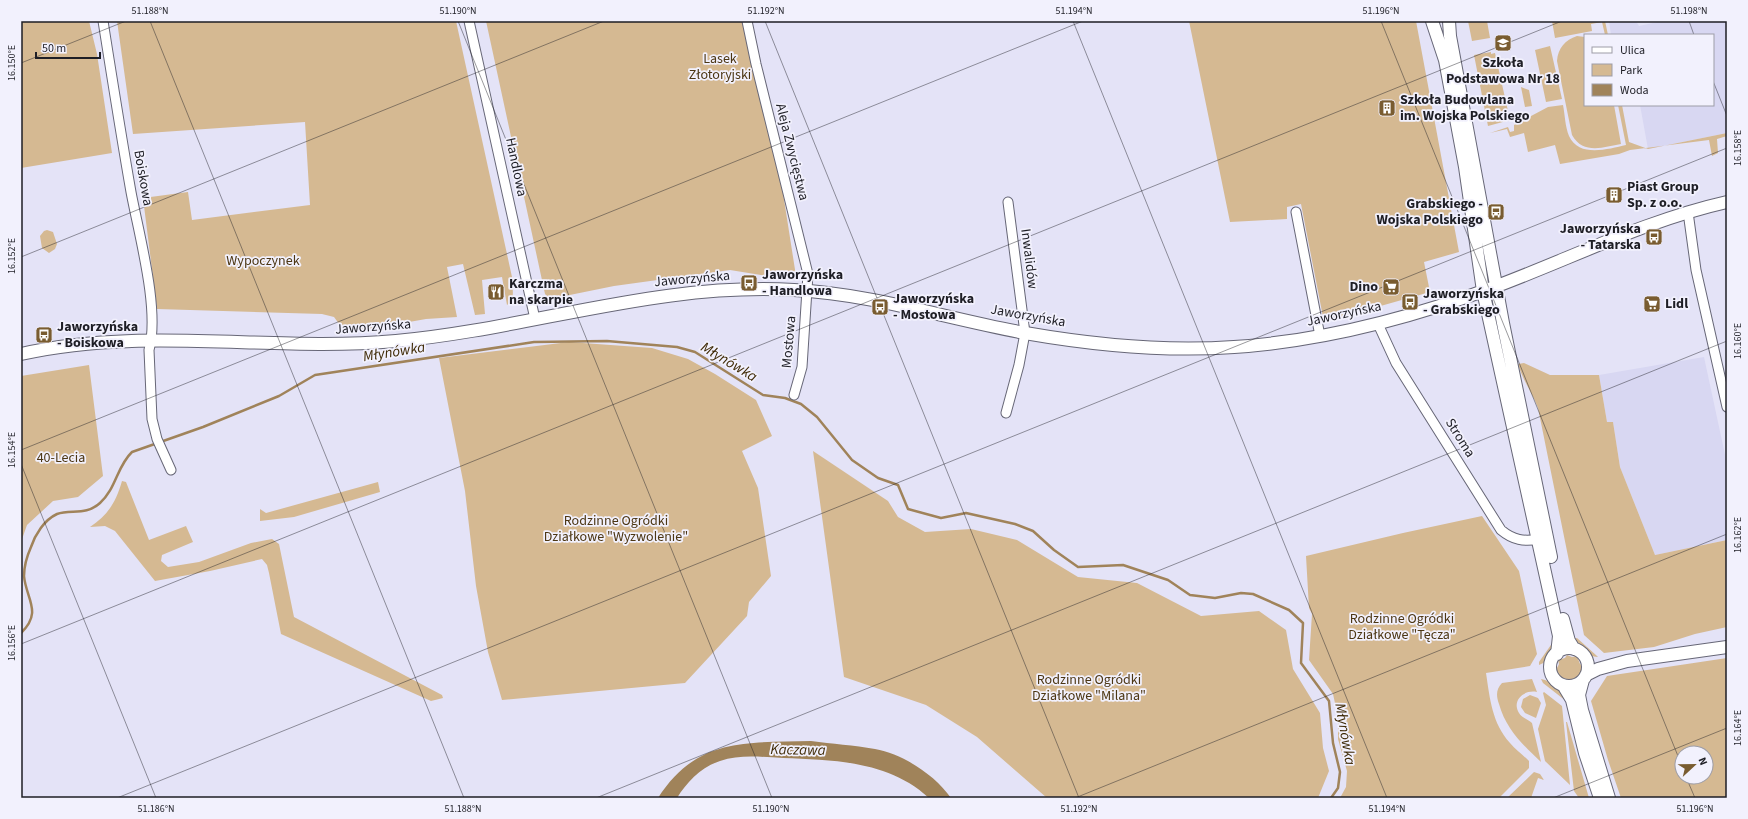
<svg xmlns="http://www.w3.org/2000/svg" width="1748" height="819" font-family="'Source Sans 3',sans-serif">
  <rect width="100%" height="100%" fill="#e4e3f7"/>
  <path fill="#d8d7f2" d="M1609,21H1636L1639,26L1662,21H1727V133L1648,149L1640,105H1713V35H1611Z
    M1704,357L1727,464V540L1655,555L1620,467L1613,422H1607L1599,375Z"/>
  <path fill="#d5b992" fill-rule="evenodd" d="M21,21H89L97,54L112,153L21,168Z
    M117,21H456L512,277C511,287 517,297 507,305L502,277L482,280L485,314L475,315L463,264L447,267L457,317L426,319L364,330L342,328L334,317L322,314L157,309L143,198L188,192L192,220L310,205L305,122L133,134Z
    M486,21H742L783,193L796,276H767L730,270L614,286L550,299L545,294Z
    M1189,21H1416L1459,252L1424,262L1430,292L1324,322L1301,204L1287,207V219L1230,222Z
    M1468,21H1487L1490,38L1472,41Z
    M1552,21H1605L1608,35H1605L1602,22L1591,24L1592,31L1555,38Z
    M1577,36L1585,37V105H1614L1621,144C1604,147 1583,155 1572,135L1557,61C1558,48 1565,40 1577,36Z
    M1550,46L1562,99L1546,102L1535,50Z
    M1491,52V54L1495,53L1510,120L1488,126L1474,55Z
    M1521,87L1529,90L1532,106L1525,107Z
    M1563,105C1565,115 1565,126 1569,136C1579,158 1608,149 1626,145L1618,105H1622L1629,142L1648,149L1727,133V136L1717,139L1718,153L1712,156L1709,140L1630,150L1619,154L1560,164L1555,145L1528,152L1524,133L1510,137L1507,129L1490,133L1508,127L1510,132L1514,131V125L1548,107Z
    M47,230L53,232L57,244L55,249L49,253L42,248L40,236L44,231Z
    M569,342L652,348L688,359L715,374L756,400L772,436L742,451L758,488L771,576L749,602L747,616L685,683L502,700L488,652L476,586L465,491L439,358Z
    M1524,363L1550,375H1599L1607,422H1613L1620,467L1655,555L1727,540V627L1695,634L1654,647L1604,653L1584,635L1538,408C1532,392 1523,381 1518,364Z
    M89,365L103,476L78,497L53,501L27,525L21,542V376Z
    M813,451L888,501L898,517L925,532L971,529L1017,540L1078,577L1137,583L1201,616L1259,611L1286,630L1293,669L1320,713L1323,748L1329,771L1318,798H1047L977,737L926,705L844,677Z
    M122,481L126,482L149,540L186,526L193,542L162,555L161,561L168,567L199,562L251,543L272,539L279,544L294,617L442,695L443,698L431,701L281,634L269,573L267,565L262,559L210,571L155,581L115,531L105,526L90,527C108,515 116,502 122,481Z
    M378,482L380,492L294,517L260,521V509L266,513Z
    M1482,516L1519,571L1537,654L1530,666L1486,673C1490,699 1492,723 1510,743C1516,750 1523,755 1529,761V768L1499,798H1340L1346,787L1347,771L1338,739V717L1333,694L1309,660L1312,614L1309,608L1306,556L1403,533Z
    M1577,638L1597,656L1598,657C1587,657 1578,647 1572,639Z
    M1553,642C1552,653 1550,661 1539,665V662Z
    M1567,655L1572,657L1577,656L1580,664L1583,666L1579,678L1576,677L1570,682L1567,679L1561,678L1556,670L1559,664L1558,660L1565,658Z
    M1727,658V798H1621L1608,760L1591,701L1607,676ZM1682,753H1706V777H1682Z
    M1532,679L1537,692C1525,689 1511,700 1519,713C1522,718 1528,719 1532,723L1541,762C1522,744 1506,729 1499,704C1496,696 1496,689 1502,683Z
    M1541,679C1552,681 1562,691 1566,701L1543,683Z
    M1544,692L1562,706L1570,785L1545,761L1538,729L1546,705L1543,693Z
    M1530,695L1538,698L1541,703L1536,718L1525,713L1521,707L1523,699Z
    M1566,722H1567L1589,798H1579L1574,791Z
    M1534,772L1540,774L1544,780L1538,778L1531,798H1507Z"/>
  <path fill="#a0835a" d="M811,741C832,744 854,745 875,749C903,754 935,775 951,798H929C889,761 834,760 783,758C762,757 740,754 720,761C701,767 687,782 677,798H658C697,737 746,743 811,741Z"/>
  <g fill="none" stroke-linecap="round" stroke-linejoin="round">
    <path stroke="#a0835a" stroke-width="2.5" d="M21,633C43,612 26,599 24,576C24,567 27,556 31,547C35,535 44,520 57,514C71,509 86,516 100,503C116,489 117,466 132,452L203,427L279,396L315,375L534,342L607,341L677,347L695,352L763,395L785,398L801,404L817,417L852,460L878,478L898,485L908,509L941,518L966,513L1015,524L1033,531L1054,550L1078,567L1123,565L1168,580L1190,595L1215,598L1241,593L1253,594L1289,610L1303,623L1301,663L1329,701L1333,743L1340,772L1338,788L1331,798"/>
    <g stroke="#676777" stroke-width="11">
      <path id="minor" d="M103,21C112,78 121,135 131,192C139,235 160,310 149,350L152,419L157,439L171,470
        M469,21L535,319
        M747,21L756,64L808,274L802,367L794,395
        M1296,212L1320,336
        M1688,212L1696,270L1727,407
        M1378,324L1396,363L1501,530C1513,540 1524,542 1539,539
        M1006,413L1019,365L1025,333L1008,202"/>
    </g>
    <g stroke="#676777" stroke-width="14">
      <path id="tertiary" d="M1432,21L1445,60L1465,167L1483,291L1559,636L1557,654
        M1449,21L1450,36L1503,323L1551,557
        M21,354C145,326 271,352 396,341C529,329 658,282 794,290C873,294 948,319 1025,333C1094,345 1165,352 1234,347C1324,341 1414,317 1497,286C1574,257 1647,220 1727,202
        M1563,619L1569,641L1574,649
        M1550 667a19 19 0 1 1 38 0a19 19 0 1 1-38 0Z
        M1586,675L1598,669L1627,661L1727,647
        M1583,680L1579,695L1582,710L1609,798
        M1563,685L1572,700L1585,753L1600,798"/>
    </g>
    <use href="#minor" stroke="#fff" stroke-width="9"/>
    <use href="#tertiary" stroke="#fff" stroke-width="12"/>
  </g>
  <path fill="none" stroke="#1e1e25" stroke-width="1" stroke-opacity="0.45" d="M150,21L464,798M458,21L772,798M765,21L1079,798M1073,21L1387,798M1381,21L1682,766M1689,21L1694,35M21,63L126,21M1713,81L1727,116M21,257L604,21M21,450L1083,21M21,464L156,798M21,644L1562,21M1686,777L1695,798M117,798L1727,148M596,798L1727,341M1075,798L1727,534M1553,798L1727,728"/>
  <defs>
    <g id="school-square" transform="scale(0.9)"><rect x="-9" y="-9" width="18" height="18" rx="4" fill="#795c30" stroke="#f2f1fd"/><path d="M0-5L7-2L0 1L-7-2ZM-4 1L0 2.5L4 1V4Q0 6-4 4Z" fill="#fff"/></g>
    <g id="building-square" transform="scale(0.9)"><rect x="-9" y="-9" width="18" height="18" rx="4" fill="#795c30" stroke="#f2f1fd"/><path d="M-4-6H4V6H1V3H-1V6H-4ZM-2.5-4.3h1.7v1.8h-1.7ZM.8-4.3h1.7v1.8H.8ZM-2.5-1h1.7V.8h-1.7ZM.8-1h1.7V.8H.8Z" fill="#fff"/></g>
    <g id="bus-square" transform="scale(0.9)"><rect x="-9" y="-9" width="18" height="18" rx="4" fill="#795c30" stroke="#f2f1fd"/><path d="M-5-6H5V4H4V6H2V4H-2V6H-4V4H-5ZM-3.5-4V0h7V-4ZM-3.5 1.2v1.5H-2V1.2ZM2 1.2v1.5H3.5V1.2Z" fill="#fff"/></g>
    <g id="supermarket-square" transform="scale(0.9)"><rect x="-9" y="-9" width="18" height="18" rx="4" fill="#795c30" stroke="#f2f1fd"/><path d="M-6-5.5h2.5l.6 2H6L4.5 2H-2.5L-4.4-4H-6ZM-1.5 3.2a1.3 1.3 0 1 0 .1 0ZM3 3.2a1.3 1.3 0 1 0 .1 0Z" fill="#fff"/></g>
    <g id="restaurant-square" transform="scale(0.9)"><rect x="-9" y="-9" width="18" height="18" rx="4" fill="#795c30" stroke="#f2f1fd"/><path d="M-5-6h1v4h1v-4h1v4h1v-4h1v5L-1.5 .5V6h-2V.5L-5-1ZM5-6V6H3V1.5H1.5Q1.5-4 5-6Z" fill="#fff"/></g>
  </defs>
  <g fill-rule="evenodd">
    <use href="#school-square" x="1503" y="43"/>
    <use href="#building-square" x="1387" y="108"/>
    <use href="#building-square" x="1614" y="195"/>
    <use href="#bus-square" x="1496" y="212"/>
    <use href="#bus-square" x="1654" y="237"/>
    <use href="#bus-square" x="749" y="283"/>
    <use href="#supermarket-square" x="1391" y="287"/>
    <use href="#restaurant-square" x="496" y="292"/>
    <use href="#bus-square" x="1410" y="302"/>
    <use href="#supermarket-square" x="1652" y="304"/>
    <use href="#bus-square" x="880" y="307"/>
    <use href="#bus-square" x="44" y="335"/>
  </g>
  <g text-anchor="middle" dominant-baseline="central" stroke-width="3.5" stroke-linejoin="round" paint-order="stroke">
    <g font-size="14" fill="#4c3613" stroke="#f2f1fd">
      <text x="720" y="59">Lasek<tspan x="720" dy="16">Złotoryjski</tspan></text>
      <text x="263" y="261">Wypoczynek</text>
      <text x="61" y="458">40-Lecia</text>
      <text x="616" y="521">Rodzinne Ogródki<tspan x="616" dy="16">Działkowe "Wyzwolenie"</tspan></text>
      <text x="1402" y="619">Rodzinne Ogródki<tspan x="1402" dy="16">Działkowe "Tęcza"</tspan></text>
      <text x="1089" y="680">Rodzinne Ogródki<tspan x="1089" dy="16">Działkowe "Milana"</tspan></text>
    </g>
    <g font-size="14" font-weight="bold" fill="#1e1e25" stroke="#f2f1fd" text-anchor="start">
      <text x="1503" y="63" text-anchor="middle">Szkoła<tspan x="1503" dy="16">Podstawowa Nr 18</tspan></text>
      <text x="1400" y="100">Szkoła Budowlana<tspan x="1400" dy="16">im. Wojska Polskiego</tspan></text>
      <text x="1627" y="187">Piast Group<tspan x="1627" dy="16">Sp. z o.o.</tspan></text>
      <text x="1483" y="204" text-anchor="end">Grabskiego -<tspan x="1483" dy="16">Wojska Polskiego</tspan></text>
      <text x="1641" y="229" text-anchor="end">Jaworzyńska<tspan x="1641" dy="16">- Tatarska</tspan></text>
      <text x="762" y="275">Jaworzyńska<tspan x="762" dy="16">- Handlowa</tspan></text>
      <text x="509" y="284">Karczma<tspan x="509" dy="16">na skarpie</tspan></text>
      <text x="1378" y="287" text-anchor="end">Dino</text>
      <text x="1423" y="294">Jaworzyńska<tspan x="1423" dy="16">- Grabskiego</tspan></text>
      <text x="893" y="299">Jaworzyńska<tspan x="893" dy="16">- Mostowa</tspan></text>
      <text x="1665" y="304">Lidl</text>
      <text x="57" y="327">Jaworzyńska<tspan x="57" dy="16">- Boiskowa</tspan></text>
    </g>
    <g font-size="14" fill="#1e1e25" stroke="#f2f1fd">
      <text transform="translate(792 152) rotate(76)">Aleja Zwycięstwa</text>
      <text transform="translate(516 167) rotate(78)">Handlowa</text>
      <text transform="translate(143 178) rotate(80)">Boiskowa</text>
      <text transform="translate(1029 259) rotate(83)">Inwalidów</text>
      <text transform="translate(692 279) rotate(-5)">Jaworzyńska</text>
      <text transform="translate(1344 314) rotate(-12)">Jaworzyńska</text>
      <text transform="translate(1028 316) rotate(10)">Jaworzyńska</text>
      <text transform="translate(373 327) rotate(-4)">Jaworzyńska</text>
      <text transform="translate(789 342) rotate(-85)">Mostowa</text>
      <text transform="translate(1460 438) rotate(58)">Stroma</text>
    </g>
    <g font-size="15" font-style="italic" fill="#3f2a06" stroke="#f2f1fd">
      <text transform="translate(394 352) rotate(-9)">Młynówka</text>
      <text transform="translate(729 362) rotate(31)">Młynówka</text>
      <text transform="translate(1345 734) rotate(80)">Młynówka</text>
      <text transform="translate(798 750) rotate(1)">Kaczawa</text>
    </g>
  </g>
  <rect width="1748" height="819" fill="none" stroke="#f2f1fd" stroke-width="44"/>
  <rect x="1584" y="34" width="130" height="72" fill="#f2f1fd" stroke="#9d9da7"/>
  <rect x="1592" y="47" width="20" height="6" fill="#ffffff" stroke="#9d9da7"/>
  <text x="1620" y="54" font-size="12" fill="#1e1e25">Ulica</text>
  <rect x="1592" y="64" width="20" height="12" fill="#d5b992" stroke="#9d9da7"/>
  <text x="1620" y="74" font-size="12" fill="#1e1e25">Park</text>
  <rect x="1592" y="84" width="20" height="12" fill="#a0835a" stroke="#9d9da7"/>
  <text x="1620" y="94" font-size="12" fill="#1e1e25">Woda</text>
  <g transform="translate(1694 765) rotate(68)"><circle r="19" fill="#f2f1fd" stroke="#9d9da7"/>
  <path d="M0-3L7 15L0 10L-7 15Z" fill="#795c30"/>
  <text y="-6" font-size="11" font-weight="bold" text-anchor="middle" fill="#1e1e25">N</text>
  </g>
  <path d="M36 52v6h64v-6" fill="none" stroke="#1e1e25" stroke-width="2"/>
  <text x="42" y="52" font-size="12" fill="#1e1e25" stroke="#f2f1fd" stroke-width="3" paint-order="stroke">50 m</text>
  <rect x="22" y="22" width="1704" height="775" fill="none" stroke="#1e1e25" stroke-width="1.5"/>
  <g font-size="10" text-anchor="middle" fill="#1e1e25">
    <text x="150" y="14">51.188°N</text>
    <text x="458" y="14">51.190°N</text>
    <text x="766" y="14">51.192°N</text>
    <text x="1074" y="14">51.194°N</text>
    <text x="1381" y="14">51.196°N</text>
    <text x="1689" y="14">51.198°N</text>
    <text transform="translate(11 63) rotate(-90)" y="4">16.150°E</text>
    <text transform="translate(1737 148) rotate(-90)" y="4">16.158°E</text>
    <text transform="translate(11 256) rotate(-90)" y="4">16.152°E</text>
    <text transform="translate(1737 341) rotate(-90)" y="4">16.160°E</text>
    <text transform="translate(11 450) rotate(-90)" y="4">16.154°E</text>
    <text transform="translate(1737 535) rotate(-90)" y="4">16.162°E</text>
    <text transform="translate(11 643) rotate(-90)" y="4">16.156°E</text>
    <text transform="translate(1737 728) rotate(-90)" y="4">16.164°E</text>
    <text x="156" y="812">51.186°N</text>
    <text x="463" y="812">51.188°N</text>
    <text x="771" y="812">51.190°N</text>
    <text x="1079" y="812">51.192°N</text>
    <text x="1387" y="812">51.194°N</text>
    <text x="1695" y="812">51.196°N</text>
  </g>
</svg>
